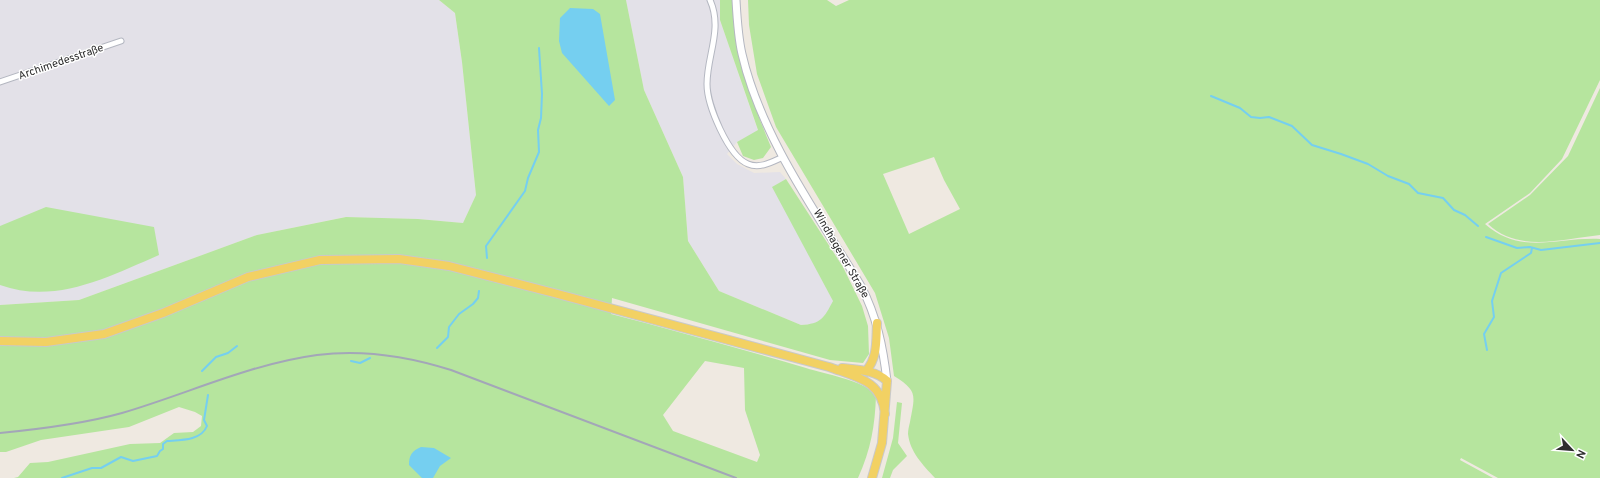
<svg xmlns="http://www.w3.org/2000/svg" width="1600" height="478" font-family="Overpass,sans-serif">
  <rect width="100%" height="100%" fill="#efe9e1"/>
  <path fill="#e3e1e8" d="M0,0H439L455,13L462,62L476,195L463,223L418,219L345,217L257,235L79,300L0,305Z
    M626,0H720V20L758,131L737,142L727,154L737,164L754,173L780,172L786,179L773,187L833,301L826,315L816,324L801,325L719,291L688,241L683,177L644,90Z"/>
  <path fill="#b6e59e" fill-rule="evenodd" d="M439,0H626L644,90L683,177L688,241L719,291L801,325C821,324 824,318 833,301L772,187L786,179L843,267L862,306L868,326L869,354L863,363L830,360L612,298L611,314C676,331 741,349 806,368C825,374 863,380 876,395C875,426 871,449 858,478H14L18,477L30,463L48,462L130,444L160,443L174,433L193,432L201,426L202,416L195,412L179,407L129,427L41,440L6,452H0V305L79,300L257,235L346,217L418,219L463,223L476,195L462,62L455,13ZM705,361L744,368L745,410L760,455L757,462L673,431L663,415Z
    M720,0H733C735,52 751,99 771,147L763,158L754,160L743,156L737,142L758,130L720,20Z
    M748,0H827L836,6L849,0H1600V80L1562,159L1530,193L1485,224C1522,256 1556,237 1600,239V478H1498L1461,458L1460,460L1493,478H935C923,465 910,452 908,434C908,430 909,426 910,422C915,395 918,391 894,376L889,338L875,293L776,127L757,74L749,25ZM934,157L944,180L960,209L909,234L883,174Z
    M1600,88V235C1562,239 1519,253 1488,224L1530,195L1568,156Z
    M46,207L154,227L159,255C108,277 55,305 0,285V226Z
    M897,402L902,403L898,443L907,456L893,470L890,478H882L893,438Z"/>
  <path fill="#75cff0" d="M570,8L593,9L600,14L615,100L609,106L562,53L559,41L560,18Z
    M421,447L434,448L451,458L440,466L433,478H422L409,465C409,455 412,451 421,447Z"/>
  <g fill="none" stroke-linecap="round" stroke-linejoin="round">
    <path stroke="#75cff0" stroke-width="2" d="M1211,96L1240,108L1251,117L1260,118L1269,117L1292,126L1312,145L1341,154L1368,164L1388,176L1409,184L1418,193L1443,198L1454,210L1465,215L1478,226
      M1486,237L1517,248L1530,247L1541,250L1600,243
      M487,258L486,246L525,191L528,178L539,152L538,130L541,118L542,94L539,48
      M437,348L448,337L449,327L459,314L473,304L478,298L479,291
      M1487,350L1484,334L1494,317L1492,301L1501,273L1531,253L1532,248
      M351,361L360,363L370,358
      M202,371L216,357L228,353L237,346
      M62,478L92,468H101L121,457L133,461L157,456L160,451L163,449V444L167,441C180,440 201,441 207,426L204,420L208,395"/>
    <g stroke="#b4b7c1" stroke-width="7">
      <path id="street" d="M710,0C723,29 707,55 707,84C707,105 728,156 748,164C760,169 772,162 783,157
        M0,82L121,41"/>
    </g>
    <g stroke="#b4b7c1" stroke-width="9">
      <path id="secondary" d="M736,0C737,18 738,37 742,54C761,137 818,215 861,286C877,317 883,347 887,381"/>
    </g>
    <g stroke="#c9c9c9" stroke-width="10">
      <path id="primary" d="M0,341L46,342L104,334L163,313L248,277L320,260L399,259L449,266L554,293L829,367C856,377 882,380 885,414
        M842,368C858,370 875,370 887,381
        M866,371C878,357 876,341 877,323
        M872,478L882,443L887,381"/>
    </g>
    <use href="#street" stroke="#fff" stroke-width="5"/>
    <use href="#secondary" stroke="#fff" stroke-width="7"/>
    <use href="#primary" stroke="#f2d163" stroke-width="8"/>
    <path stroke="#a3a6b8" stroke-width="2" d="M0,433C41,429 83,424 122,413C187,394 250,364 317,355C363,349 407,356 451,370L736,478"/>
  </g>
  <g text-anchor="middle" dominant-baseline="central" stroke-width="3" stroke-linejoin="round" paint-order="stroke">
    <g font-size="11" fill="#2e2e2e" stroke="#fff">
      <text transform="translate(61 62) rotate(-19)">Archimedesstraße</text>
      <text transform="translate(841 254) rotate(60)">Windhagener Straße</text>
    </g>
  </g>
  <g transform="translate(1572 450) rotate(116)" stroke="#ffffff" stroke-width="3" paint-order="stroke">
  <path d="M0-3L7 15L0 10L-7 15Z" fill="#2e2e2e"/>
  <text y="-6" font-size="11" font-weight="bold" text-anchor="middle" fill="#2e2e2e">N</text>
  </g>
</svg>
